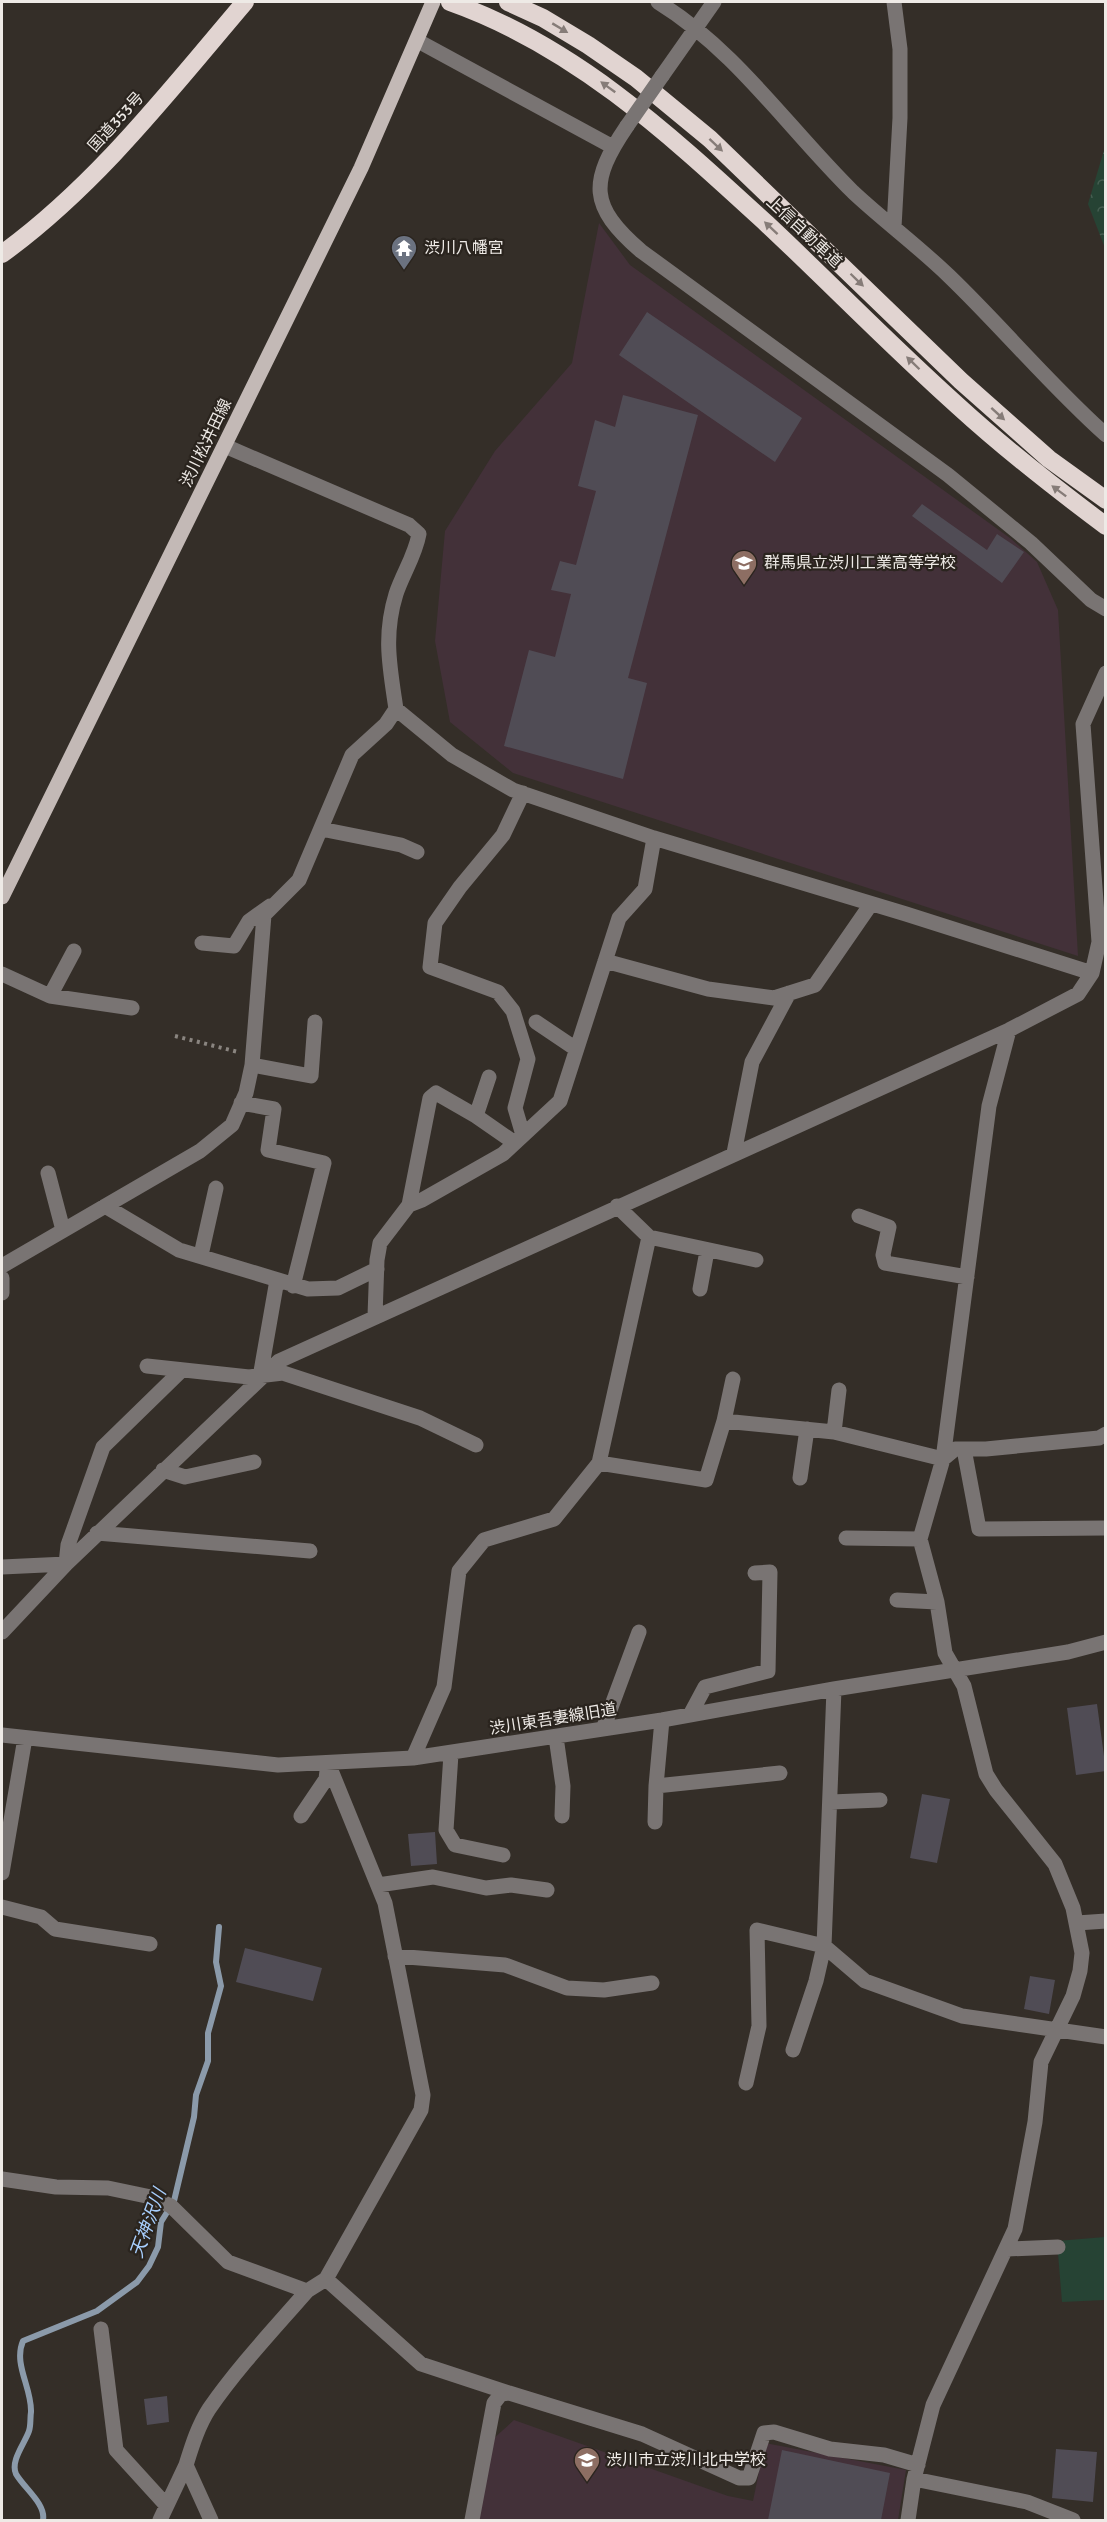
<svg xmlns="http://www.w3.org/2000/svg" width="1107" height="2522" font-family="Signika,'Noto Sans JP',sans-serif">
  <defs>
    <pattern id="forest-crowns" width="20" height="18" patternUnits="userSpaceOnUse" patternTransform="scale(1.5)"><rect width="20" height="18" fill="#264334"/><path d="M2 6a3 3 0 1 1 6 0M12 15a3 3 0 1 1 6 0" fill="none" stroke="#465e51"/></pattern>
  </defs>
  <rect width="100%" height="100%" fill="#342e28"/>
  <path fill="#433139" d="M599,223L630,265L1010,538L1037,562L1058,610L1078,956L513,773L450,722L435,641L445,531L495,451L572,363Z
    M514,2420L728,2496L753,2501L765,2443L906,2470L898,2520H479L492,2440Z"/>
  <path fill="#264334" d="M1105,2237V2300L1062,2302L1057,2241Z"/>
  <path fill="url(#forest-crowns)" d="M1105,147V248L1088,204Z"/>
  <g fill="none" stroke-linecap="round" stroke-linejoin="round">
    <path stroke="#8b9aaa" stroke-width="6" d="M43,2520C46,2504 24,2488 16,2474C10,2461 25,2443 29,2431C31,2425 30,2418 31,2412C32,2388 13,2364 23,2341L97,2311L137,2282L149,2266L158,2247L161,2222L174,2201L194,2117L196,2095L208,2061V2033L221,1986L216,1962L219,1927"/>
  </g>
  <path fill="#504c55" d="M647,312L802,418L775,462L619,355Z
    M623,395L698,415L628,678L647,683L623,779L504,746L529,650L555,657L571,594L551,590L560,561L576,565L596,491L578,486L595,420L615,427Z
    M922,504L987,550L997,534L1024,552L1002,583L912,516Z
    M1097,1704L1106,1771L1076,1775L1067,1708Z
    M922,1794L950,1799L937,1863L910,1858Z
    M435,1832L437,1864L411,1866L408,1834Z
    M245,1948L322,1968L313,2001L236,1982Z
    M1030,1976L1055,1980L1049,2014L1024,2009Z
    M167,2396L169,2422L147,2425L144,2399Z
    M1056,2449L1097,2452L1093,2502L1052,2498Z
    M782,2450L890,2473L881,2520H768Z"/>
  <g fill="none" stroke-linecap="round" stroke-linejoin="round">
    <path stroke="#8a8580" stroke-width="4" stroke-dasharray="3 4.5" stroke-linecap="butt" d="M175,1036L238,1052"/>
    <path stroke="#797473" stroke-width="15" d="M658,2C736,50 788,128 853,192C884,221 918,246 949,276C1002,327 1050,385 1106,435
      M418,41L613,147
      M662,76L714,2
      M627,126C589,182 589,206 641,251L948,475L1031,543L1091,600L1106,609
      M894,227L900,118V49L894,2
      M225,446L409,525L419,534C415,556 403,573 396,594C383,636 390,668 396,709L452,755L513,790L654,838L906,914L1092,973
      M523,793L503,835L460,887L435,923L430,967L498,992L513,1011L528,1059L515,1108L523,1135
      M321,829L401,845L417,852
      M202,943L234,946L249,921L270,906
      M74,951L50,996L132,1008
      M605,961L708,989L774,998L815,985L871,904
      M2,974L50,996
      M536,1022L576,1049
      M252,1065L311,1076L315,1022
      M241,1103L274,1109L268,1150L324,1163L293,1286
      M476,1116L489,1077
      M734,1153L752,1062L789,993
      M48,1173L63,1230
      M409,1205L430,1098L436,1093L476,1116L515,1143
      M105,1206L179,1250L308,1289L338,1288L377,1269
      M617,1206L649,1237L756,1260
      M859,1216L889,1227L883,1255L885,1263L967,1277
      M201,1255L216,1188
      M2,1266L200,1151L232,1125L246,1093L252,1065L264,915L299,880L352,755L386,724L396,709
      M2,1278V1293
      M700,1289L707,1251
      M375,1316L377,1260L380,1243L409,1205L422,1200L503,1154L560,1101L619,918L645,889L654,838
      M147,1366L249,1377L283,1373L420,1418L476,1445
      M260,1377L277,1280
      M724,1421L733,1379
      M834,1432L839,1390
      M964,1449L979,1529L1106,1528
      M599,1463L706,1480L724,1421L834,1432L943,1459L955,1449H986L1099,1438L1106,1434
      M163,1470L185,1477L254,1462
      M800,1478L807,1429
      M97,1533L310,1551
      M846,1538L920,1539
      M2,1567L66,1564L68,1545L103,1447L182,1370
      M897,1600L937,1602
      M2,1632L66,1564L279,1361L1009,1030L1078,994L1092,973L1099,942L1083,724L1106,673
      M690,1715L705,1687L768,1671L770,1572L755,1573
      M603,1729L639,1632
      M2,1735L278,1765L413,1758L662,1720L834,1689L1068,1652L1106,1642
      M556,1737L563,1786L562,1816
      M451,1754L446,1830L455,1845L503,1855
      M413,1758L444,1687L459,1571L484,1540L554,1519L599,1463L649,1237
      M656,1786L662,1720
      M831,1802L880,1800
      M301,1816L326,1779L328,1763
      M655,1822L656,1786L780,1773
      M2,1873L25,1738
      M378,1885L433,1877L486,1888L511,1885L547,1890
      M2,1907L41,1917L55,1929L150,1944
      M1077,1923L1106,1921
      M395,1956L505,1965L567,1988L604,1990L652,1983
      M793,2050L816,1981L824,1946L834,1689
      M746,2083L759,2026L757,1930L824,1946L865,1981L962,2016L1106,2037
      M2,2179L56,2187L108,2188L151,2197L171,2206L228,2262L307,2291C274,2329 238,2367 209,2409C198,2426 192,2446 186,2465L211,2520
      M1007,2249L1058,2247
      M326,2279L421,2364L509,2393
      M307,2291L326,2279L421,2110L423,2095L385,1903L328,1763
      M101,2329L116,2450L166,2505
      M914,2479L1027,2502L1073,2520
      M160,2520L186,2465
      M472,2520L494,2403L501,2394L509,2393L642,2434L739,2478H749L764,2433L774,2432L830,2449L884,2455L918,2465
      M908,2520L914,2479L933,2405L1015,2229L1035,2122L1041,2062L1073,1996L1080,1971L1082,1953L1073,1908L1055,1864L996,1790L986,1774L964,1686L945,1653L937,1602L920,1539L943,1459L989,1106L1009,1030"/>
    <path stroke="#c3b9b6" stroke-width="15" d="M2,897L361,168L433,2"/>
    <path stroke="#e1d4d1" stroke-width="18" d="M450,2C575,46 671,136 767,224C831,284 892,347 958,406C1005,449 1055,488 1106,526
      M508,2L543,18L588,45L636,78L710,139L961,381L1049,459L1106,500
      M2,254C97,185 170,90 245,2"/>
    <path stroke="#797473" stroke-width="15" d="M627,126L662,76"/>
  </g>
  <defs><path id="oneway-solid" d="M-6-.8H1V-3.2L6.5 0L1 3.2V.8H-6Z" transform="scale(1.5)"/></defs>
  <g fill="#867c78">
    <use href="#oneway-solid" transform="translate(560 28) rotate(31)"/>
    <use href="#oneway-solid" transform="translate(608 87) rotate(-144)"/>
    <use href="#oneway-solid" transform="translate(716 145) rotate(43)"/>
    <use href="#oneway-solid" transform="translate(771 228) rotate(-137)"/>
    <use href="#oneway-solid" transform="translate(857 280) rotate(44)"/>
    <use href="#oneway-solid" transform="translate(913 363) rotate(-136)"/>
    <use href="#oneway-solid" transform="translate(998 414) rotate(42)"/>
    <use href="#oneway-solid" transform="translate(1059 491) rotate(-143)"/>
  </g>
  <defs>
    <g id="temple-pin" transform="scale(1.35)"><path d="M0 17L-7.5 6A9.5 9.5 0 1 1 7.5 6Z" fill="#6b7280" stroke="#2a241e"/><path d="M0-6L5-2H3V0L6.5 2.5H4V6H1.5V3h-3V6H-4V2.5H-6.5L-3 0V-2H-5Z" fill="#fff"/></g>
    <g id="school-pin" transform="scale(1.35)"><path d="M0 17L-7.5 6A9.5 9.5 0 1 1 7.5 6Z" fill="#8d6e63" stroke="#2a241e"/><path d="M0-5L7-2L0 1L-7-2ZM-4 1L0 2.5L4 1V4Q0 6-4 4Z" fill="#fff"/></g>
  </defs>
  <g fill-rule="evenodd">
    <use href="#temple-pin" x="404" y="248"/>
    <use href="#school-pin" x="744" y="563"/>
    <use href="#school-pin" x="587" y="2460"/>
  </g>
  <g text-anchor="middle" dominant-baseline="central" stroke-width="4.5" stroke-linejoin="round" paint-order="stroke">
    <g font-size="16" fill="#eeeae6" stroke="#2a241e">
      <text transform="translate(116 122) rotate(-48)">国道353号</text>
      <text transform="translate(804 232) rotate(43)">上信自動車道</text>
      <text transform="translate(206 443) rotate(-64)">渋川松井田線</text>
      <text transform="translate(553 1719) rotate(-9)">渋川東吾妻線旧道</text>
    </g>
    <g font-size="16" fill="#eeeae6" stroke="#2a241e" text-anchor="start">
      <text x="424" y="248">渋川八幡宮</text>
      <text x="764" y="563">群馬県立渋川工業高等学校</text>
      <text x="606" y="2460">渋川市立渋川北中学校</text>
    </g>
    <g font-size="18" font-style="italic" fill="#a7cefd" stroke="#2a241e">
      <text transform="translate(148 2223) rotate(-70)">天神沢川</text>
    </g>
  </g>
  <rect width="1107" height="2522" fill="none" stroke="#eeeae6" stroke-width="6"/>
</svg>
